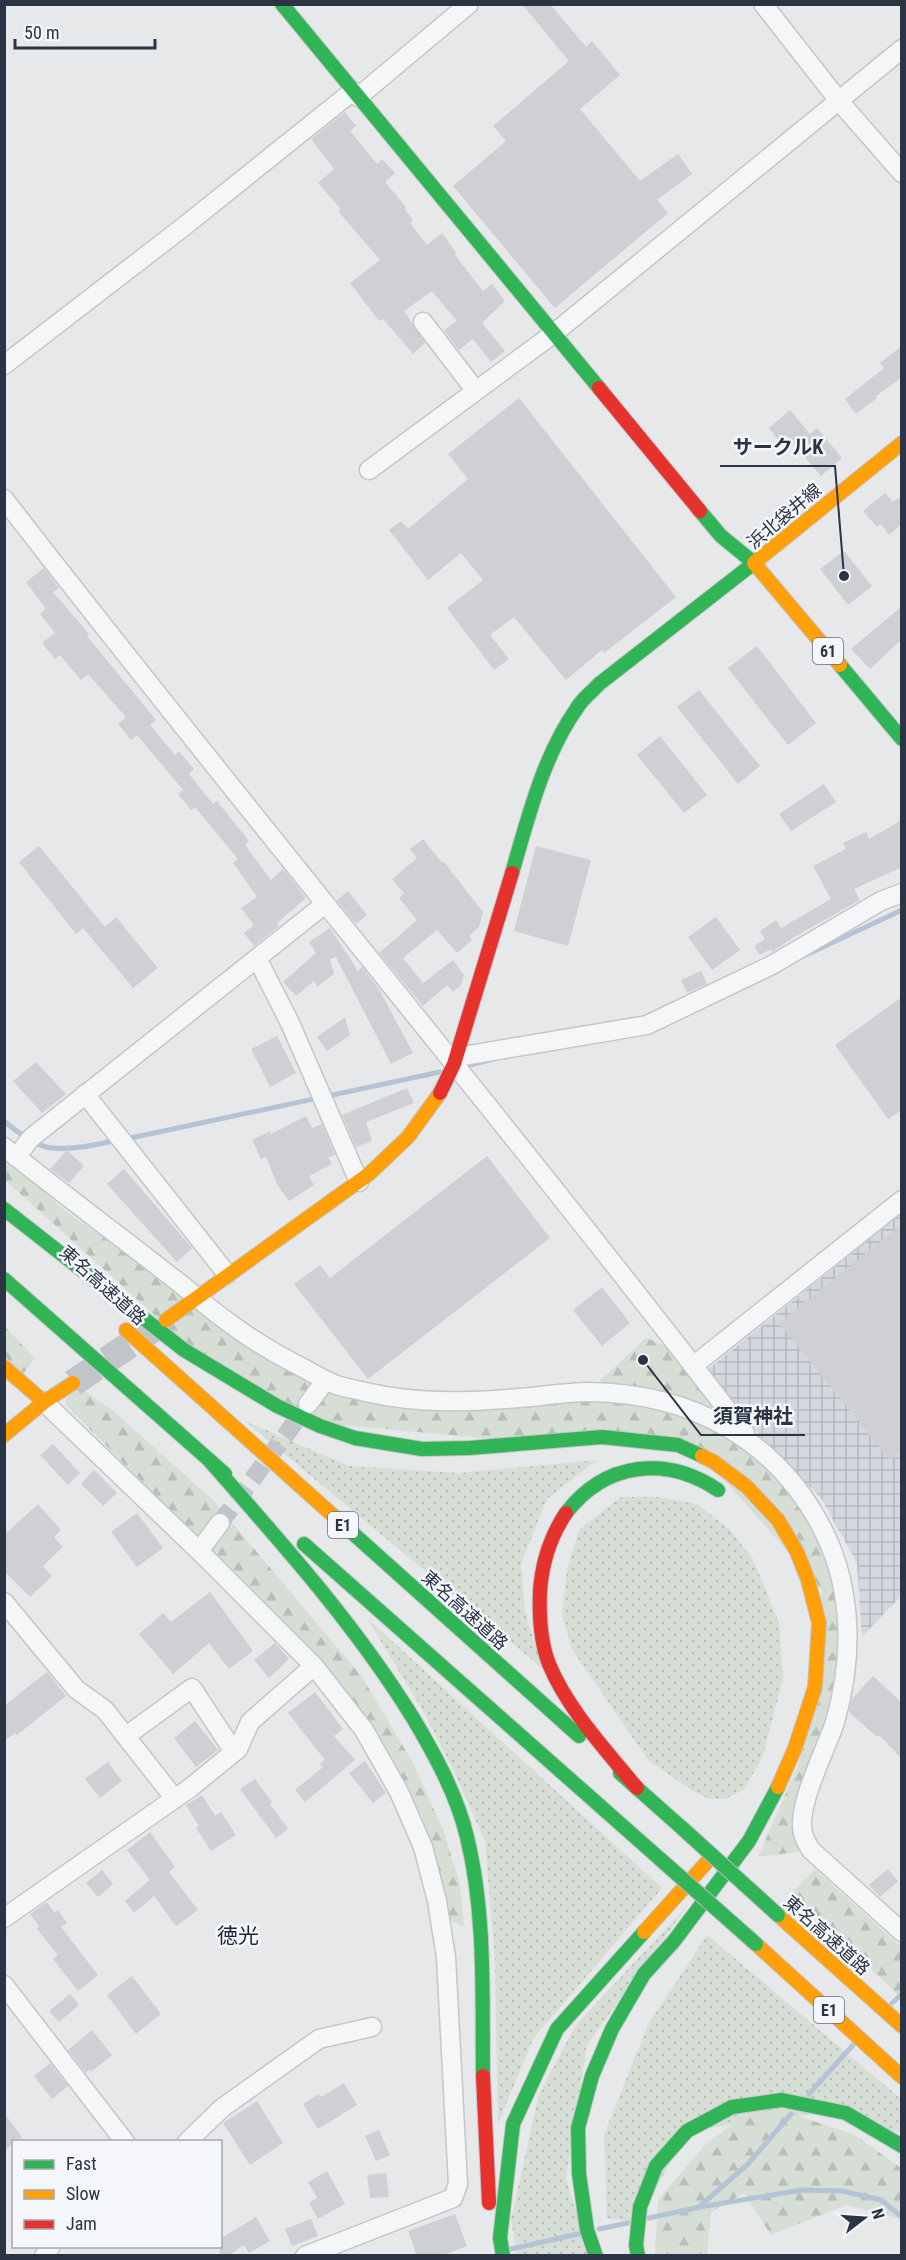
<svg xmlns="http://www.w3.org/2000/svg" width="906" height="2260" font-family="'Roboto Condensed','Noto Sans JP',sans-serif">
  <defs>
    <pattern id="industrial-grid" width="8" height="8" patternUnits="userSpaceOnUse" patternTransform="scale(1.5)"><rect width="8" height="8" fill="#d4d7dd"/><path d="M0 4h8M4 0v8" fill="none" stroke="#b6b9bf"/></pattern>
    <pattern id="grass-dots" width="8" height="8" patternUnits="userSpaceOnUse" patternTransform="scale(1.5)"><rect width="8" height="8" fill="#d6ded6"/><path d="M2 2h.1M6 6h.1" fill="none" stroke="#b8bfb9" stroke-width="1.8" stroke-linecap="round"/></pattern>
    <pattern id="forest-firs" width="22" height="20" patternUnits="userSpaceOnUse" patternTransform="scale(1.5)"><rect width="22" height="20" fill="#d6ded6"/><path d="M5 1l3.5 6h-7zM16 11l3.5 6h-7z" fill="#b8bfb9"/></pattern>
  </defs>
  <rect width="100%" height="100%" fill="#e6e8ea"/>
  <path fill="url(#industrial-grid)" d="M901,1214V1596L862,1637L857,1563L821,1498L766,1443L707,1370Z"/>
  <path fill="url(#grass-dots)" d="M245,1421L349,1466L459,1473L597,1460L547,1499L521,1564L525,1612L543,1669Z
    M621,1497H659L697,1504L729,1529L753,1559L779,1623L783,1679L762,1759L743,1790L725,1799H709L690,1789L648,1760L572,1649L562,1615L567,1570L579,1530Z
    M367,1618L662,1888L533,2039L498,2124L495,1961L485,1841L453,1769L423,1711Z
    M688,1905L587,2045L566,2178L589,2255H517L511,2219L539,2094L576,2025Z
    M707,1935L901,2099V2133L833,2111L687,2131L638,2222L607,2218L604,2134L648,2025Z"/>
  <path fill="url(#forest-firs)" d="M5,1157L63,1209L185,1296L160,1320L5,1180Z
    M197,1296L247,1348L329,1394L447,1402L588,1392L646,1338L682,1352L784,1473L837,1569L847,1650L803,1835L811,1850L758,1857L799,1763L822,1590L694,1446L516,1441L320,1423L160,1331Z
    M4,1326L35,1358L23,1374L5,1357Z
    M73,1383L111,1409L213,1500L362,1677L413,1763L444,1832L460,1885L464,1927L450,1920L422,1816L341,1683L65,1404Z
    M815,1869L901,1947V1998L793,1892Z
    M760,2103L855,2135L901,2168V2219L846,2205L771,2235L744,2193L711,2212L707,2255L655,2256L658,2200L705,2145Z"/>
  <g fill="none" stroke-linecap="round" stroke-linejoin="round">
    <path stroke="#b4c4d5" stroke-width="5" d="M808,954L902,910
      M461,1067L490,1060
      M4,1121C16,1131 36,1147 52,1148C73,1150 97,1145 117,1140
      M126,1139L440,1072
      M892,2003L902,1994
      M809,2094L853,2045
      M701,2205L748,2164L791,2114
      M649,2218L700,2207L802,2190L843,2191L881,2200L902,2217
      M599,2229L628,2223
      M511,2249L578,2234"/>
  </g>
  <path fill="#ced0d3" d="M522,4H550L586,47L592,41L620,75L580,109L640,181L678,154L692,174L657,200L668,213L555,308L453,186L506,141L493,126L569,61Z
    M345,112L356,126L350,131L377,164L382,159L395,173L385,182L406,207L404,208L413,220L410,223L427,245L442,233L456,253L455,255L483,291L492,284L505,301L482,323L505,351L491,362L473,339L459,350L444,330L457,321L432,291L404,311L425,343L413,354L383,319L379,321L350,283L380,260L338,211L341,209L318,183L334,169L311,139Z
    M902,346V377L876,396L877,398L856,414L845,399L884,368L880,363Z
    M519,398L676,597L604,653L602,650L566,680L514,617L490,635L509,659L494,670L447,608L483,580L461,553L428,580L389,530L401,521L408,529L468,479L448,454Z
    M790,410L810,434L817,428L842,458L821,476L786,435L779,441L769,428Z
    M885,493L893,502L902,496V524L889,535L881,524L877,527L863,511Z
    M844,551L872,586L848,605L820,569Z
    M44,568L59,588L53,592L89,634L87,636L156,720L150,725L175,755L179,751L194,769L189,774L213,804L217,801L249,841L245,845L271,880L283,869L306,898L277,923L279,926L254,946L244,933L254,925L241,908L257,897L233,863L238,859L195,807L191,810L178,794L183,790L137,735L131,740L118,724L126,717L88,674L81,680L60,655L55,659L42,643L55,633L40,614L46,609L26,582Z
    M902,606V639L870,669L851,649Z
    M757,646L816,723L788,745L728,668Z
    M699,690L760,766L738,784L677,707Z
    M660,736L707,795L684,813L637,755Z
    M824,784L836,802L791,831L779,814Z
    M902,820V867L854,889L860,900L794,937L772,952L771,949L760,955L754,946L765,939L760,931L776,920L781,928L831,899L813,866L846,849L843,843L866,832L869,839Z
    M423,839L442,863L444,862L483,912L479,927L469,936L472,940L457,953L437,930L403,958L423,983L453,960L464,975L461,985L453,992L447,985L423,1006L379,953L417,920L399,898L404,893L392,879L417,858L410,849Z
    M39,846L105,927L116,917L158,968L133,988L83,928L76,934L19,862Z
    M536,846L591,860L568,946L514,931Z
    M348,891L367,915L356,924L337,900Z
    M716,917L740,950L712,970L688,937Z
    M330,928L358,971L362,967L379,989L413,1053L391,1064L336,957L330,959L334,974L317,987L314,981L296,996L283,982L316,953L309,942Z
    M701,971L707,984L687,993L681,980Z
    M902,997V1110L888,1119L835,1045Z
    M345,1017L350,1035L327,1051L317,1037Z
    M277,1036L296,1073L270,1087L251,1049Z
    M36,1062L66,1094L42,1113L13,1081Z
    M407,1088L414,1103L366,1122L372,1141L356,1147L342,1115Z
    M306,1116L312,1128L322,1124L335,1155L328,1157L332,1164L309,1176L314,1185L289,1201L278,1186L266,1157L261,1159L252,1140L270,1131L271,1134Z
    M67,1150L84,1166L69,1183L50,1169Z
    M487,1156L550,1238L368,1379L294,1284L320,1265L330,1278Z
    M124,1169L192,1248L177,1262L107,1184Z
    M902,1224V1451L890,1460L779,1323Z
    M602,1287L630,1323L602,1346L573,1310Z
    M53,1444L80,1473L68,1485L40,1455Z
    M94,1470L117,1493L103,1506L81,1484Z
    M38,1504L61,1530L54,1537L63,1547L43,1566L52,1576L30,1597L4,1571V1535Z
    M137,1513L163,1548L137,1567L111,1532Z
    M210,1592L253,1651L229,1669L209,1643L173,1674L139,1634L163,1613L171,1622Z
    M275,1643L289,1659L269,1678L254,1660Z
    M47,1672L66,1696L17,1735L15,1733L4,1741V1706Z
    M873,1676L902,1703V1759L879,1735L877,1737L849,1712L852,1699Z
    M315,1692L343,1729L334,1736L355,1760L305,1802L295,1790L323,1767L320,1764L325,1760L288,1713Z
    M195,1721L218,1750L196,1767L174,1738Z
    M365,1761L386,1793L373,1803L349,1773Z
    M108,1762L122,1781L100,1798L85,1779Z
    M255,1779L272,1802L270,1804L288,1829L276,1838L240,1789Z
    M202,1795L215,1816L221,1812L236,1835L211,1851L196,1828L199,1826L186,1805Z
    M150,1832L175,1867L169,1872L198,1910L176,1926L154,1896L134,1913L125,1901L150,1880L127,1850Z
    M888,1869L898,1881L880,1897L869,1885Z
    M102,1870L113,1884L98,1897L86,1883Z
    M47,1902L55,1913L58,1910L67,1923L61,1927L98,1975L78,1991L53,1959L58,1955L37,1929L39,1926L30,1914Z
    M132,1976L161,2014L136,2034L107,1995Z
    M70,1994L79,2005L59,2022L49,2011Z
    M92,2030L112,2055L91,2072L90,2069L86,2073L68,2050Z
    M50,2063L68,2086L52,2099L34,2076Z
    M344,2083L357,2105L318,2129L303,2104L319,2094L321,2097Z
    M257,2101L283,2143L250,2165L223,2123Z
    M4,2113L22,2137L14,2142L4,2151Z
    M379,2130L390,2155L376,2161L365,2136Z
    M327,2171L345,2204L318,2219L309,2203L317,2198L308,2182Z
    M386,2173L389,2197L370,2198L367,2175Z
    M455,2214L467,2246L442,2256H417L408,2231Z
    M256,2217L270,2241L249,2253L244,2245L228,2256H220V2239Z
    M311,2219L318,2236L292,2246L285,2229Z"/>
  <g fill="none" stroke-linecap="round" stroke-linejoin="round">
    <path stroke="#c1c4c9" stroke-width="18" stroke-dasharray="18 9" stroke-linecap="butt" d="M220,1523L304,1410"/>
    <path stroke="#c1c4c9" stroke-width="27" stroke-dasharray="27 14" stroke-linecap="butt" d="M73,1383L153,1329"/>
    <g stroke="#c4c6c8" stroke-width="21">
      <path id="street" d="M763,4L839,101L902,173
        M358,97L469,4
        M423,322L476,391
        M4,365L182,228L353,91
        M369,470L553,334L902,49
        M4,499C247,813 503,1117 745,1433
        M257,958L290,1023L359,1182
        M457,1057L647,1025L772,965L881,901L902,893
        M85,1094L227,1274
        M4,1147C60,1192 117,1234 173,1278C192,1292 209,1309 228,1322C252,1340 279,1356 305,1369C314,1374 324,1380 334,1384C343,1388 355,1389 365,1392C422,1405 474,1402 531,1397C550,1395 570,1392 589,1392C692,1393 779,1440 825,1534C853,1592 853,1660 835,1722C826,1750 796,1806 803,1833C804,1839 808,1845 811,1850L902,1932
        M16,1157L31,1138L325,904
        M693,1366L902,1200
        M44,1402L199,1551L314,1666L364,1730L399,1792L423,1847L437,1901L446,1957L458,2184L453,2198L305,2256
        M308,1404L326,1380
        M199,1551L220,1523
        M4,1602L76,1689L105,1710L175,1799
        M126,1736L192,1688L234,1752
        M4,1918L190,1788L238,1749L250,1722L314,1666
        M4,1985L125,2142
        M187,2142L222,2108L319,2039L372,2027
        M44,2256L51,2246"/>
    </g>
    <g stroke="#c4c6c8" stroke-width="16">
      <path id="fast" d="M282,4L599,388
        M840,665L902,739
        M512,873C528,818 543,756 577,708C582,699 592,692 599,684L754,563L721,536L700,511
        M4,1209L184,1350L277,1406L320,1426L355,1438L422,1449L469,1448L602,1437L678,1445L702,1456
        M4,1279L225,1474
        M208,1459C281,1542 355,1624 413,1718C435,1755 457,1795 467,1837C486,1915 482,1997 483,2076
        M566,1513C605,1462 666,1455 718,1490
        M347,1528L579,1736
        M304,1544L660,1859
        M620,1773L682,1828
        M503,2256L500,2238L513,2124L557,2029L644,1932
        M596,2256L587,2230L579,2174L578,2128L592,2076L612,2029L644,1974L674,1941L749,1841L778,1787
        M638,2256L636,2245L640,2207L656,2166L687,2131L732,2107L782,2100L846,2113L902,2146"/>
    </g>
    <g stroke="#c4c6c8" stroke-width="16">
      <path id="slow" d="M840,665L754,563L902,443
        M166,1320L369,1174L408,1137L440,1093
        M126,1330L347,1528
        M4,1367L44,1402
        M4,1435L44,1402L73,1383
        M702,1456L714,1462L746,1486L778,1520L797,1552L808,1580L819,1623L815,1687L795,1748L778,1787
        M778,1915L902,2026
        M644,1932L706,1863
        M756,1944L902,2077"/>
    </g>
    <g stroke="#c4c6c8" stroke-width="16">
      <path id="jam" d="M599,388L700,511
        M440,1093L454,1064L512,873
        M566,1513C550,1537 542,1563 540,1591C539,1615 540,1641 549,1664C568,1710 606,1750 637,1788
        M483,2076L489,2203"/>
    </g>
    <use href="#street" stroke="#f5f6f7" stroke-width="18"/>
    <use href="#fast" stroke="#30b455" stroke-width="14"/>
    <use href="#slow" stroke="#ff9f0a" stroke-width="14"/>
    <use href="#jam" stroke="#e5322d" stroke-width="14"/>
    <g stroke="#b8bbbf" stroke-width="16" stroke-linecap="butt">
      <path id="fast-bridge" d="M682,1828L778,1915
        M660,1859L756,1944"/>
    </g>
    <use href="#fast-bridge" stroke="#30b455" stroke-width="14"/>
  </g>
  <g text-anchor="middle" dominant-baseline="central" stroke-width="5" stroke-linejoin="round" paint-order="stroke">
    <g fill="#f4f6f9" stroke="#676e7b" stroke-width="1.5">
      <rect x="813" y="638" width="30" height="26" rx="4.5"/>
      <rect x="328" y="1512" width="30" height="26" rx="4.5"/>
      <rect x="814" y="1997" width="30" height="26" rx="4.5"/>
    </g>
    <g font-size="16" font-weight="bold" fill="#2b3445">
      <text x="828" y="651">61</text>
      <text x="343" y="1525">E1</text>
      <text x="829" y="2010">E1</text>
    </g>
    <g font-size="18" fill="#2b3445" stroke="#f4f6f9">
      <text transform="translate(784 516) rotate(-40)">浜北袋井線</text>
      <text transform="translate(103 1285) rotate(42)">東名高速道路</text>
      <text transform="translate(465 1610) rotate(42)">東名高速道路</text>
      <text transform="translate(827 1935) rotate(42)">東名高速道路</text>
    </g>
    <g font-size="21" fill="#1d2536" stroke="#f4f6f9">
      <text x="238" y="1936">徳光</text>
    </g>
  </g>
  <path fill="none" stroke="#2b3445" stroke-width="2" d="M844 576L835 466H720M643 1360L701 1435H805"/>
  <g fill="#2b3445" stroke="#f4f6f9" stroke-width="2">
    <circle cx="844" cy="576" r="6"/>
    <circle cx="643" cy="1360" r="6"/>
  </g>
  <g font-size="20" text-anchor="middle" font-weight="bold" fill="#2b3445" stroke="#f4f6f9" stroke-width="5" stroke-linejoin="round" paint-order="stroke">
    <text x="778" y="454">サークルK</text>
    <text x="753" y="1423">須賀神社</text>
  </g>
  <rect width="906" height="2260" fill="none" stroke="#2b3445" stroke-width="12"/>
  <rect x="12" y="2140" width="210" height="108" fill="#f4f6f9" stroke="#a4a8b1" stroke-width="1.5"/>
  <rect x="24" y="2160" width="30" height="9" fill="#30b455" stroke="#a4a8b1" stroke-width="1.5"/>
  <text x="66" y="2170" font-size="18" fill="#2b3445">Fast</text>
  <rect x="24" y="2190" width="30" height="9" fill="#ff9f0a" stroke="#a4a8b1" stroke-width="1.5"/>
  <text x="66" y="2200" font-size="18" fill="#2b3445">Slow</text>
  <rect x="24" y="2220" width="30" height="9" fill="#e5322d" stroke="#a4a8b1" stroke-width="1.5"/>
  <text x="66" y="2230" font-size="18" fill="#2b3445">Jam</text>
  <g transform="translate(864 2218) rotate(73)" stroke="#f4f6f9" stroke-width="4.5" paint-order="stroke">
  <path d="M0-4.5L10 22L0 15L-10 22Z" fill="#2b3445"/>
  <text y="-9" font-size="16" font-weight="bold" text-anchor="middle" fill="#2b3445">N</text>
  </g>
  <path d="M15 39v9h140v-9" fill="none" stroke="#2b3445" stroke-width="3"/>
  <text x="24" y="39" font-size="18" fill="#2b3445" stroke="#f4f6f9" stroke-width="4.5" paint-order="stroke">50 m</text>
</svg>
